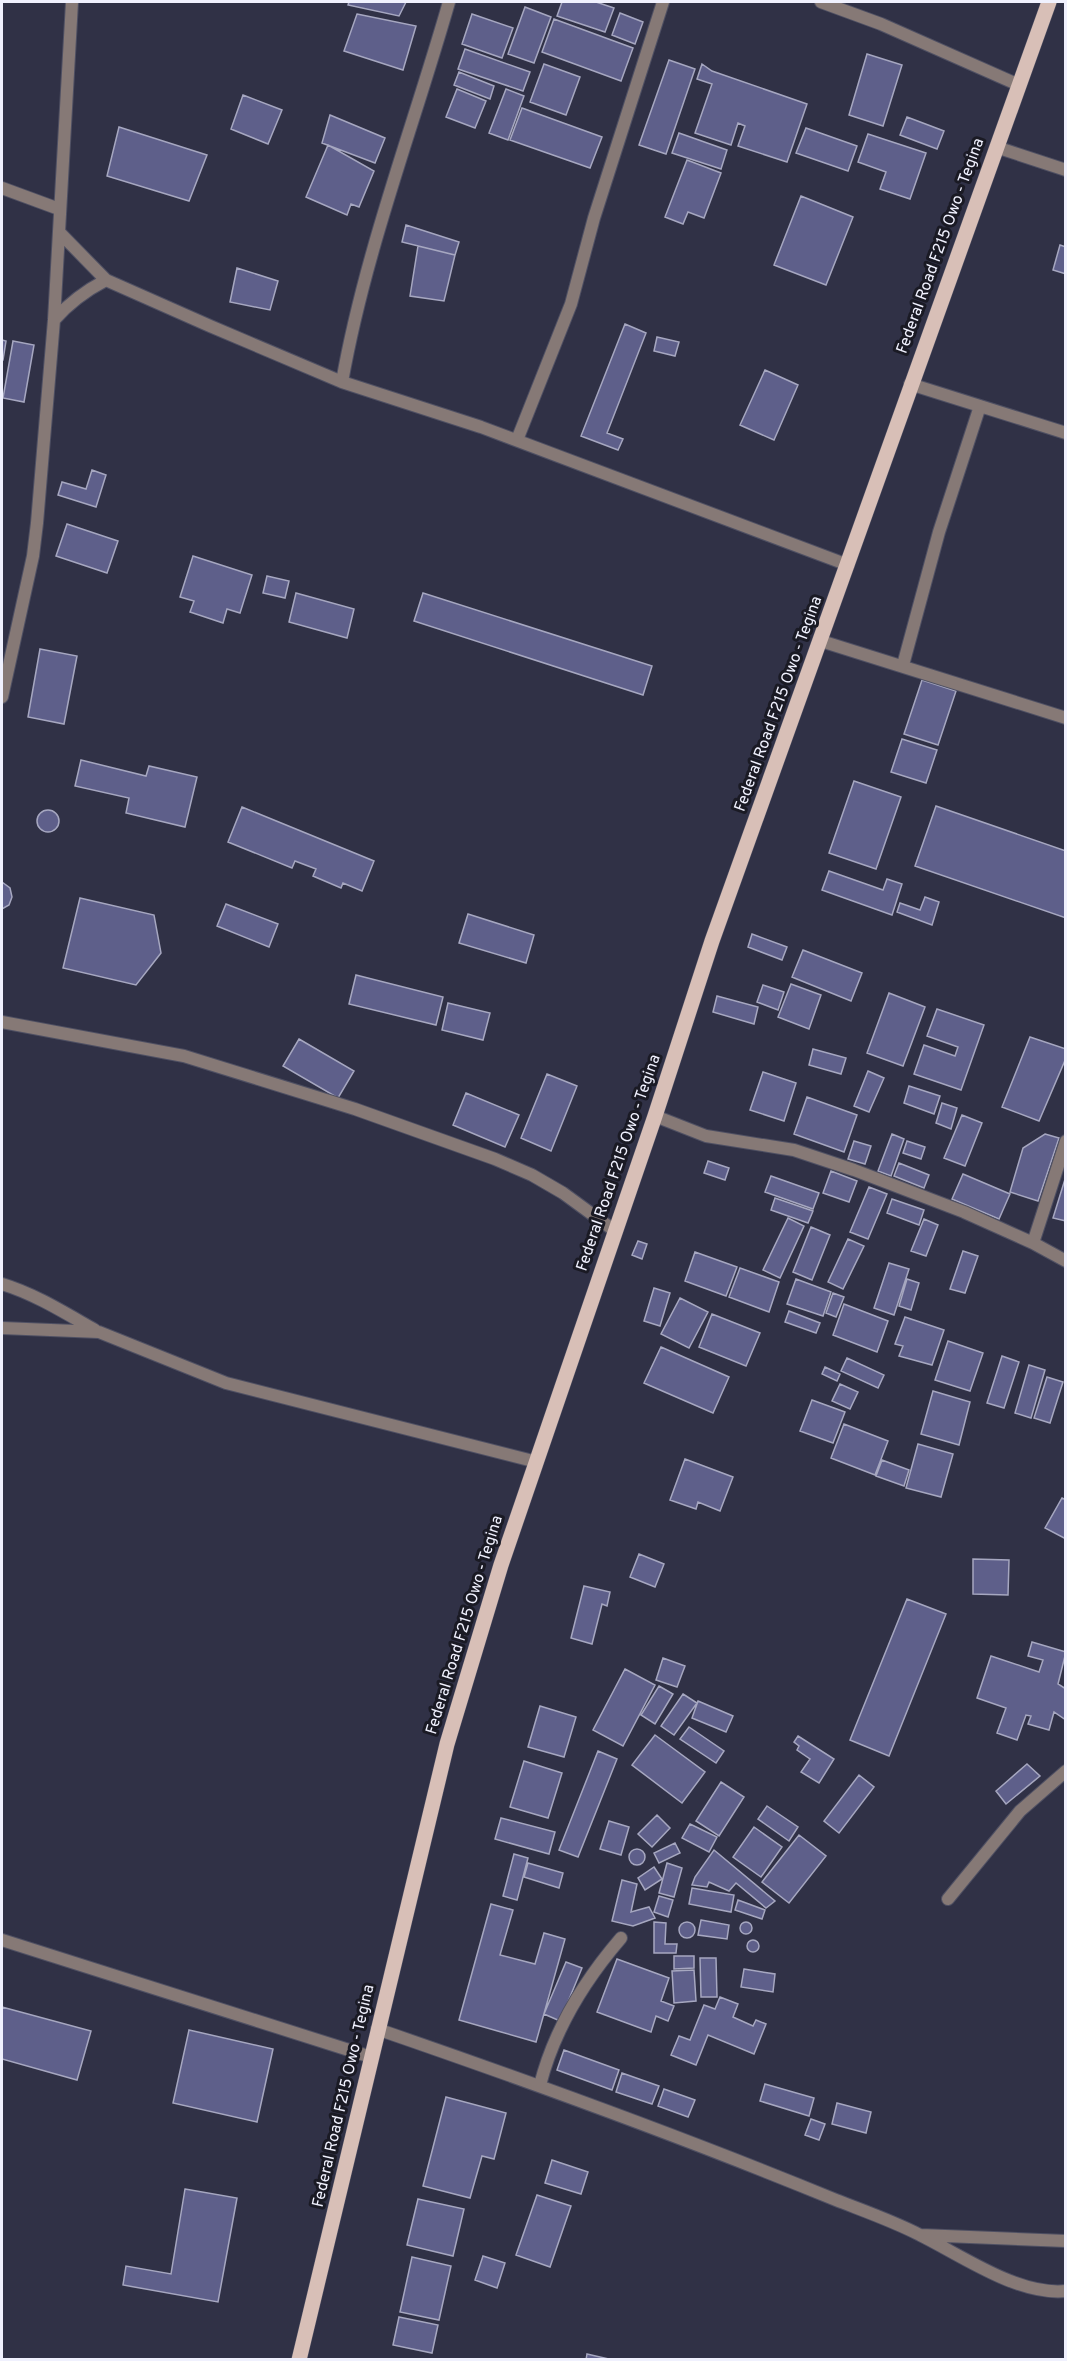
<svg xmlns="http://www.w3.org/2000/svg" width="1067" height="2361" font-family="Overpass,sans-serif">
  <rect width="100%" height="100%" fill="#303146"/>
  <path fill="#5e5f8a" stroke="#a6a7c0" stroke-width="1.5" d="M349,2H406L399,16L348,5Z
    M562,2H596L614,8L605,32L557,16Z
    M525,7L551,17L534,63L508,54Z
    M620,13L643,22L635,44L612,35Z
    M357,14L416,26L403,70L344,51Z
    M472,14L513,28L502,58L462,44Z
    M554,19L633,48L621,81L542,52Z
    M465,49L530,72L523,91L458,69Z
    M867,54L902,65L883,126L849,115Z
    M669,60L695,69L666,154L639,145Z
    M544,64L580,77L566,115L530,102Z
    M702,64L712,71L807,104L787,162L738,146L745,126L738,123L731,145L695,133L712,84L697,79Z
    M459,72L494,86L490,99L454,85Z
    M457,89L486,101L475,128L446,117Z
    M506,89L524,96L508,140L489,133Z
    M243,95L282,110L268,144L231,129Z
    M522,108L602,137L590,168L510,140Z
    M330,115L385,138L375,163L322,143Z
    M907,117L944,131L937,149L900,135Z
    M119,127L207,155L189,201L107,176Z
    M806,128L857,146L848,171L796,153Z
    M679,133L727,150L721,169L672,153Z
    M868,134L926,153L910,199L880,189L886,172L858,162Z
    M328,145L374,171L359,207L351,204L347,215L306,197Z
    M687,160L721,173L704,218L688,212L683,224L665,217Z
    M801,196L853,217L826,285L774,265Z
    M406,225L459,242L455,255L402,242Z
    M1060,245L1066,247V274L1053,270Z
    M418,246L455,255L444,301L410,296Z
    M237,268L278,281L270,310L230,302Z
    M625,324L646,333L607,433L623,439L618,450L581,436Z
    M657,337L679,342L675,356L654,351Z
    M2,340L6,341L3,360H2Z
    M13,341L34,345L24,402L3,398Z
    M765,370L798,385L774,440L740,425Z
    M92,470L106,475L96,507L58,495L62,482L86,489Z
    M67,524L118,541L107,573L56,556Z
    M193,556L252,575L240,613L227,609L223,623L190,612L194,601L180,597Z
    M267,576L289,581L285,598L263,593Z
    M296,593L354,609L347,638L289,622Z
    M423,593L652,666L643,695L414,621Z
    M40,649L77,656L64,724L28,717Z
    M922,680L956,691L938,745L904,734Z
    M902,739L937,750L926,783L891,772Z
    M81,760L146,776L149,766L197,777L185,827L126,813L129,798L75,786Z
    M854,781L901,797L876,869L829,853Z
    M936,806L1066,851V918L915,866Z
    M242,807L374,861L362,891L343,883L341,888L313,876L316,869L295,861L292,868L228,842Z
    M37 821a11 11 0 1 1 22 0a11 11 0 1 1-22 0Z
    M829,871L883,890L887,879L902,884L892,915L822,890Z
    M2,882L10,888L12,897L9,905L2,909Z
    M925,897L939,902L932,925L897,912L900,903L920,910Z
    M80,898L154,915L161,953L136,985L63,968Z
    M226,904L278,924L269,947L217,926Z
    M468,914L534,935L526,963L459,943Z
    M752,934L787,947L782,960L748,947Z
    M803,950L862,973L851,1001L792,977Z
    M356,975L443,997L436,1025L349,1004Z
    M791,984L821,995L809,1029L778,1017Z
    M763,985L784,992L778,1010L757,1002Z
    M889,993L925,1007L903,1066L867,1053Z
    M717,996L758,1007L754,1024L713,1012Z
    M448,1003L490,1013L483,1040L442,1030Z
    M937,1009L984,1025L961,1090L914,1074L924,1045L955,1056L958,1047L927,1036Z
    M1030,1037L1066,1049V1058L1039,1121L1002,1107Z
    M299,1039L354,1071L338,1098L283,1066Z
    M813,1049L846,1058L841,1074L809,1065Z
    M868,1071L884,1078L869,1112L854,1106Z
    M763,1072L796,1083L784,1121L750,1110Z
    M547,1074L577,1086L551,1151L521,1138Z
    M909,1086L940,1096L934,1114L904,1103Z
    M466,1093L519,1115L505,1147L453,1125Z
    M807,1097L857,1115L844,1152L794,1134Z
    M942,1103L957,1108L951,1129L936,1123Z
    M962,1115L982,1123L965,1166L944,1158Z
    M892,1134L904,1139L891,1176L878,1171Z
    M1045,1134L1059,1138L1038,1201L1010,1192L1023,1148Z
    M854,1141L871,1146L865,1164L848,1159Z
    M907,1141L925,1147L921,1159L903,1153Z
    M708,1161L729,1168L725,1180L704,1173Z
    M899,1163L929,1175L924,1188L894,1176Z
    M831,1171L857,1181L849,1202L823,1193Z
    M963,1174L1010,1194L999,1219L952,1199Z
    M771,1176L819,1193L813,1209L765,1192Z
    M1066,1176V1221L1053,1218Z
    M869,1187L887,1194L868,1239L850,1232Z
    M775,1198L813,1211L808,1223L771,1210Z
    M892,1199L924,1210L919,1225L887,1213Z
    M788,1218L804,1226L780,1278L763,1270Z
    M924,1219L938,1225L926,1256L911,1251Z
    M811,1227L830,1235L812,1280L793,1272Z
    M848,1239L864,1246L843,1289L828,1282Z
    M638,1241L647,1244L642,1259L632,1255Z
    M963,1251L978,1256L965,1293L950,1289Z
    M695,1252L737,1267L726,1296L685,1281Z
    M889,1263L909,1269L894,1315L874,1308Z
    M740,1268L779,1282L769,1312L729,1297Z
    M796,1279L831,1292L823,1316L787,1304Z
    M907,1279L919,1283L911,1310L899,1306Z
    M654,1288L670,1293L660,1326L644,1321Z
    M833,1293L844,1297L836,1317L826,1313Z
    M680,1298L708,1312L689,1348L661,1334Z
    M844,1304L888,1321L877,1352L833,1335Z
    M789,1311L820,1323L816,1333L785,1322Z
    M712,1314L760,1333L746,1366L699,1347Z
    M905,1317L944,1330L932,1365L899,1356L903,1346L895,1344Z
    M948,1341L983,1353L970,1391L935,1380Z
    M661,1347L729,1377L713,1413L644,1383Z
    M1002,1356L1019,1362L1004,1408L987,1403Z
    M847,1358L884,1375L878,1388L841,1371Z
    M1029,1365L1045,1370L1031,1418L1015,1413Z
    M825,1367L840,1374L837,1381L822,1374Z
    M1047,1377L1063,1382L1050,1423L1034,1418Z
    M840,1384L858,1392L850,1409L832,1401Z
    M933,1391L970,1402L959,1445L921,1434Z
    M812,1400L845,1412L833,1443L800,1431Z
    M844,1424L888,1441L875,1475L831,1458Z
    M918,1444L953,1454L941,1497L906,1488Z
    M685,1459L733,1477L720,1511L698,1502L696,1509L670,1500Z
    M882,1460L909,1470L904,1486L876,1476Z
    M1062,1498L1066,1500V1539L1045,1528Z
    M639,1554L664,1564L655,1587L630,1577Z
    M973,1559L1009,1560L1008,1595L973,1594Z
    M584,1586L610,1592L607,1606L602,1604L592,1644L571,1638Z
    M907,1599L946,1614L889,1756L850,1740Z
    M1032,1642L1066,1652L1058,1684L1066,1689V1720L1054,1712L1049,1730L1028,1724L1031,1716L1026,1715L1017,1740L997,1733L1006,1708L977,1698L991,1656L1039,1672L1043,1660L1028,1656Z
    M663,1658L685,1666L677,1687L656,1680Z
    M625,1669L655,1685L623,1746L593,1730Z
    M659,1686L673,1694L655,1724L641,1715Z
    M683,1694L697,1703L674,1735L661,1726Z
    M698,1701L733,1716L726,1732L692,1718Z
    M540,1706L576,1717L564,1757L528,1747Z
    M689,1727L724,1751L716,1763L680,1739Z
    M655,1735L705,1772L682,1803L632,1765Z
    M798,1736L834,1759L819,1783L801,1772L810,1759L797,1750L799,1746L794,1742Z
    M598,1751L617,1759L578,1857L559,1850Z
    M524,1761L562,1773L548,1818L510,1807Z
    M1027,1764L1040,1776L1006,1804L996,1791Z
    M859,1775L874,1787L839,1833L824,1821Z
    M721,1782L744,1797L719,1836L696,1821Z
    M767,1806L798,1827L789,1841L758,1819Z
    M657,1815L670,1828L652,1847L638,1834Z
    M501,1818L555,1832L549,1854L495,1839Z
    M609,1821L629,1827L621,1855L600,1849Z
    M690,1824L717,1837L709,1852L682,1838Z
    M754,1827L782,1847L761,1877L733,1857Z
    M799,1835L826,1856L789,1903L762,1882Z
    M675,1843L680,1853L659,1863L654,1853Z
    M629 1857a8 8 0 1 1 16 0a8 8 0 1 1-16 0Z
    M714,1850L775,1901L766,1908L736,1883L729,1891L709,1882L707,1887L692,1885L695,1877Z
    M514,1854L528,1858L517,1900L503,1896Z
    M528,1863L563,1873L559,1888L524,1877Z
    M667,1863L682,1868L674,1897L659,1893Z
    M654,1867L662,1879L645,1890L638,1878Z
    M622,1880L637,1884L631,1912L649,1907L655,1918L633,1926L612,1921Z
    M692,1888L734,1895L731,1912L689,1904Z
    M659,1896L673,1900L668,1917L654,1912Z
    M738,1900L765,1910L762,1919L735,1910Z
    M491,1904L513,1910L500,1955L535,1964L544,1933L565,1939L536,2042L459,2020Z
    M701,1920L729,1925L727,1939L698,1935Z
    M740 1928a6 6 0 1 1 12 0a6 6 0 1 1-12 0Z
    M654,1922L666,1923L665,1944H677L676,1953H654Z
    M679 1930a8 8 0 1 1 16 0a8 8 0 1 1-16 0Z
    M747 1946a6 6 0 1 1 12 0a6 6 0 1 1-12 0Z
    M674,1956H694V1968L674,1969Z
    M700,1958H716L717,1997H701Z
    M617,1959L669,1978L661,2001L674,2006L668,2021L656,2016L651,2032L597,2012Z
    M566,1962L582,1968L560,2021L544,2014Z
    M744,1969L775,1974L773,1992L741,1987Z
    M694,1970L696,2001L674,2003L672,1971Z
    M720,1997L738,2004L733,2017L753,2026L756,2020L766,2024L754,2054L708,2035L696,2065L671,2055L679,2036L690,2040L704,2005L715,2009Z
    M2,2007L91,2031L77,2080L2,2059Z
    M189,2030L273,2049L257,2122L173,2103Z
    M564,2050L619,2070L612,2090L557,2070Z
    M622,2073L659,2086L652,2104L616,2092Z
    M765,2084L814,2098L809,2116L760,2101Z
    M664,2089L695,2100L688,2117L658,2106Z
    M446,2097L506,2113L494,2159L482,2156L470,2198L423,2186Z
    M837,2103L871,2112L866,2133L832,2124Z
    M811,2119L825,2124L819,2140L805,2135Z
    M552,2160L588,2172L581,2194L545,2183Z
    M185,2189L237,2198L218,2302L123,2285L126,2266L171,2274Z
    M537,2195L571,2206L550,2267L516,2255Z
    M418,2199L464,2209L453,2256L407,2245Z
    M483,2256L505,2263L497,2288L475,2280Z
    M412,2257L451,2266L439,2320L400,2312Z
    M399,2317L438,2325L432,2353L393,2345Z
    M587,2354L613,2360H586Z"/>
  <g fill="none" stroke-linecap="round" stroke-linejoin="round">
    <g stroke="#4f5063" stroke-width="14">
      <path id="minor" d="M821,2L881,24L1019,85
        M996,147L1066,170
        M2,188L59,209
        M59,232L106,280L210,326L342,382L481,427L848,565
        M54,320C69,303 85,291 106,280
        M342,382C365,252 413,128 449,2
        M910,384L1066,433
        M517,440L571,304L594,218L663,2
        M821,641L1066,718
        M903,665L939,532L980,406
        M2,697L33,556L37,523L54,320L72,2
        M2,1022L184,1056L355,1109L495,1159L532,1175L563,1193L615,1231
        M655,1116L706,1136L794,1150L854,1170L964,1212L1033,1243L1066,1261
        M1033,1243L1066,1141
        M2,1284C35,1294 65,1313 95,1330
        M2,1328L99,1332L226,1383L537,1462
        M948,1899L1020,1811L1066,1771
        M2,1940L371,2057
        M377,2029C531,2082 685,2138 836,2200C864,2211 893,2221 920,2235C961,2255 1018,2296 1066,2291
        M540,2085C554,2030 584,1981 621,1938
        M921,2235L1066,2241"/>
    </g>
    <g stroke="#4f5063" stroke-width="16">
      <path id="primary" d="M299,2360L447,1744L501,1565L655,1116L712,941L1049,2"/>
    </g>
    <use href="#minor" stroke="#867976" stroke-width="12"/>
    <use href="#primary" stroke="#d8bfb7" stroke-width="15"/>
  </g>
  <g text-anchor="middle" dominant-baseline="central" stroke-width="6" stroke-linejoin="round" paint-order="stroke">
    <g font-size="16" fill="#f0f1fe" stroke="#1a1a24">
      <text transform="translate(941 246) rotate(-70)">Federal Road F215 Owo - Tegina</text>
      <text transform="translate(779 704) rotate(-70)">Federal Road F215 Owo - Tegina</text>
      <text transform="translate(619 1163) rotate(-71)">Federal Road F215 Owo - Tegina</text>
      <text transform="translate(465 1625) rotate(-73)">Federal Road F215 Owo - Tegina</text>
      <text transform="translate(344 2096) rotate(-77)">Federal Road F215 Owo - Tegina</text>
    </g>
  </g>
  <rect width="1067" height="2361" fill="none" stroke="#f0f1fe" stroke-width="6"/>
</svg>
